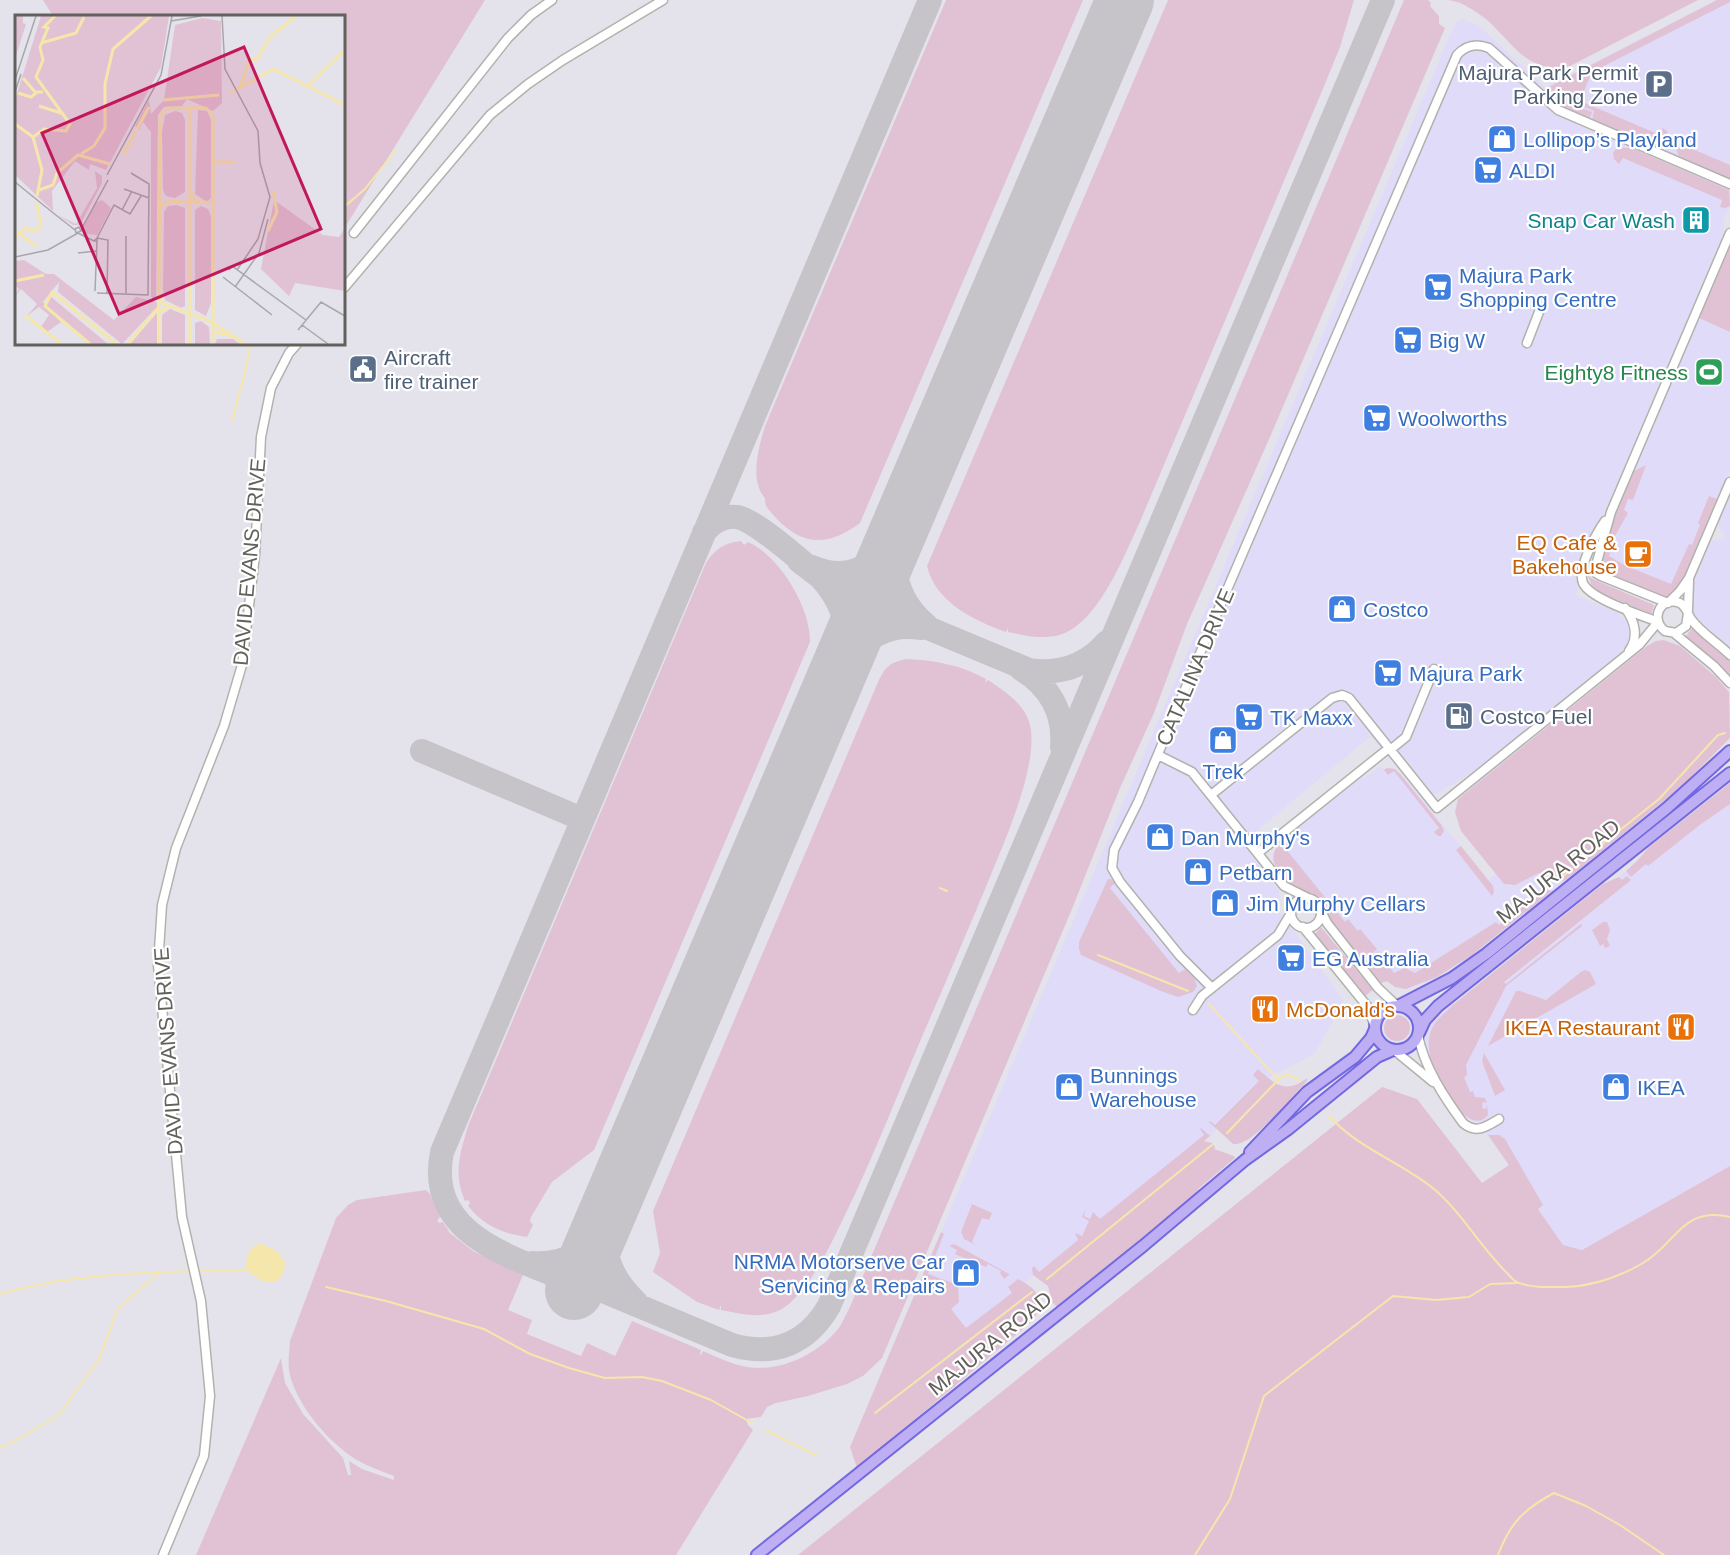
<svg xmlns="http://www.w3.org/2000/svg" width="1730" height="1555" font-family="Arial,sans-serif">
  <rect width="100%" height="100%" fill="#e4e3ec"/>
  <path fill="#dfdbf9" d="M1717,0H1730V179L1593,121L1589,129L1730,190V206L1723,220L1724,228L1720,243L1602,518L1596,528L1576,575L1578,588L1576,595L1616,612L1627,621L1630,633L1626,648L1472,773L1425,800L1371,736L1242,843L1279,891L1280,912L1344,1001L1324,1037L1314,1054L1268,1078L1210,1136L967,1329L951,1309L915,1293L1452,30L1457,22L1463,19L1478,25L1545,87Z
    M1699,318L1730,332V470L1680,586L1668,597L1603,571L1601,569L1614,518Z
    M1730,495V647L1695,617L1690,609L1693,584L1709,545L1714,540H1723L1725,533L1720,529L1718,524Z
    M1381,766L1383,769L1392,768L1402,775L1488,880L1496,874L1504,884L1511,886L1539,873L1559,882L1568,879L1465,960L1431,980L1406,989L1395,987L1387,981L1381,983L1329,918L1319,899L1310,893L1300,892L1289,885L1277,870L1272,860L1274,850L1281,842L1363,776V779Z
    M1730,779V1166L1582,1250L1563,1245L1488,1135L1478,1122L1468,1119L1462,1114L1426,1055V1033L1431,1022L1439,1013L1452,1002L1454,1004L1603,884L1619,877L1637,861L1649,847L1726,786L1725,783Z"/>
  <path fill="#e1c2d5" d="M43,0H485L344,229V16H53Z
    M946,0H1083L860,523C829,546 803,547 776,518C770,511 764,507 765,498C749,481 759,446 765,426Z
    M1168,0H1354L1340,47L1325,84L1139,524C1123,558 1096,629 1055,636C1039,639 1023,635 1008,632V628L1006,632C975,621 935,602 927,566Z
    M1404,0H1428L1431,3L1430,6L1439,16V24L1445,28L1270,437L1187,624L1154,713L1120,788L1072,909L882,1358L863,1376L847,1384L808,1396L776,1403L767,1407L761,1417L746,1419L748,1425L753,1430L676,1555H196L281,1358L285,1383L303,1414L343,1458L348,1475H351L349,1461L362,1469L394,1480V1476C381,1471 367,1466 355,1459C328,1441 301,1410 291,1379C287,1367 289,1354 290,1341L336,1218L348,1205L357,1200L426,1190L430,1194L440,1217L437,1221L439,1223L443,1222L450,1233L473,1251L523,1275L508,1310L532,1320L527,1334L581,1356L587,1343L615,1356L632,1321L701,1350L700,1354L701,1355L703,1351C718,1358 732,1364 747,1367C780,1372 817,1355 838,1329C842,1324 845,1316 849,1309Z
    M1449,0H1698L1570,66C1527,74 1515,45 1486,19C1479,14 1469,7 1462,4C1458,1 1454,2 1449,0Z
    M1717,0H1730V2L1592,72L1580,101L1582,103V108L1592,112L1590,118L1557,105L1541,91Z
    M1585,103L1660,135L1663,128L1667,131L1669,136L1667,144L1658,148L1592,120L1594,111L1584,107Z
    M1684,139L1691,140L1688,147L1730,165V179L1679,156L1676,149L1680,142Z
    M1623,148H1632L1729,190L1730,206L1725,208L1720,207L1722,200L1623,158L1619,164L1614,159L1613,153L1616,149Z
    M1730,246V332L1699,318Z
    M1646,465L1633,500L1628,499L1624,510L1628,513L1607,550L1610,552L1609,556L1624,565L1671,584L1689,544L1692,545L1700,525L1698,523L1709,496L1717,499L1680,586L1667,597L1606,573L1600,566L1609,530L1634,471Z
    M741,541L744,545L748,542C779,555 811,608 810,642L594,1150L552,1182L531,1217L530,1221L533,1225L527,1237C503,1234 483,1225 468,1206L470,1203L468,1200L465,1201C453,1173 460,1154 468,1126L706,563C715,549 724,543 741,541Z
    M1586,572H1588L1590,577L1595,580L1654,605L1651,614L1601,593L1592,586Z
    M1692,628L1730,661V675L1686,636Z
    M1664,640L1680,646L1716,677L1729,692L1730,738L1680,788L1566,880L1559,882L1539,873L1515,885L1504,884L1461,831L1455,812L1458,799L1647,646L1656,641Z
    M905,659C934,660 961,665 986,679L985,683L988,680C1006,692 1028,706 1031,730C1036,772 1004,842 988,882C967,932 946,982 924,1032C898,1093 874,1156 845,1215C830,1246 815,1280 790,1303C770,1321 745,1315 721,1310V1305L719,1310L697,1302L653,1272L660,1253L653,1211L878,682C886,666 888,664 905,659Z
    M1387,768L1395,769L1400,774L1442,826L1444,831L1441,836H1438L1434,832L1439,828L1394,771L1388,775L1384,770Z
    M1730,783V804L1701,824L1648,866L1646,864L1631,877L1626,871L1637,861L1649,847Z
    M1285,839L1290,843L1285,848L1345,922L1348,919L1358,931L1360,929L1377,949L1368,957L1363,951L1358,955C1348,942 1337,931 1329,918C1325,913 1325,906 1321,901C1315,893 1309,895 1301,892C1293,890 1288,884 1283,878C1271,863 1269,851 1285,839Z
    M1461,846L1493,886L1494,892L1492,896L1456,850Z
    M1627,876L1631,880L1504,982L1506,984L1581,924L1582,926L1506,986L1466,1065L1467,1075L1464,1077L1470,1092L1473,1091L1475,1097L1485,1098L1487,1103L1483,1102L1482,1108L1486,1109L1487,1104L1488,1115C1467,1141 1434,1071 1427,1056L1430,1055C1425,1028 1436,1021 1454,1004L1603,884L1619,877L1622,880Z
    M1108,879H1111L1115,883L1110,888L1179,973L1185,969L1194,978L1197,986L1193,992L1178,997L1161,991L1081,955L1079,949V942Z
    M1541,889L1552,891L1472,955L1437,977L1406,989L1395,987L1387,981L1381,983L1364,962L1378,951L1394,973L1405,968L1415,973L1496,922L1499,925Z
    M1603,922H1607L1610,930L1607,939L1610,946L1605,948L1603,944L1600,946L1592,930Z
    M1321,927L1373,990L1365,996L1315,934Z
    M1585,970L1590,972L1596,984L1488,1046L1516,991H1520L1546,1000L1581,972Z
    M1384 1028a13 13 0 1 1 26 0a13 13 0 1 1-26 0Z
    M1484,1053L1505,1090L1495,1096L1482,1061Z
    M1258,1069C1275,1085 1287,1094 1307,1078V1081C1293,1095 1252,1148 1233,1144L1209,1122L1210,1121L1215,1125L1259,1081L1253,1075Z
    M1382,1087L1417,1099L1482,1183L1509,1165L1488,1135H1499L1505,1139L1543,1205L1538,1209L1563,1245L1582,1250L1730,1166V1555H798Z
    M1201,1128L1210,1136L1204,1141L1212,1143L1215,1147L1214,1149L1234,1156L1235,1158L1198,1189L1200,1193L1057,1307L1052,1302L1048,1286L1033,1275L1032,1268L1034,1266L1039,1272L1078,1240L1075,1233L1082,1236L1089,1221L1082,1217L1085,1209L1084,1216L1090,1219L1093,1212L1100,1219L1204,1135L1200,1129Z
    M972,1204L992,1213L989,1220L982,1218L972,1242L978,1246L964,1239L961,1232Z
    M941,1232L944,1234L928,1274L958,1285L959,1302L951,1309L966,1328L1012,1293L1008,1287L1018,1279C1039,1289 1048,1303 1030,1323L857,1468L850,1447Z
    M954,1244L1009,1274V1275L1004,1279L1000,1273L1001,1271L988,1264L986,1267L955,1254L957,1250L949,1246Z"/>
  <path fill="#f5e6ab" d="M260,1243L277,1251L285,1262L284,1272L277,1281L264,1282L246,1270C246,1256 247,1250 260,1243Z"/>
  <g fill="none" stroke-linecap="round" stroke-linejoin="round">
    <path stroke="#f5e6ab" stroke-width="2" d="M344,207L365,189L396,150
      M232,421L247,364L250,344
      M1595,850L1659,799L1718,735L1725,733
      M1561,878L1568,872
      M940,888L947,891
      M1098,955L1188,991
      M1209,1004L1270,1071L1280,1078L1288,1075L1301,1080
      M1329,1116C1359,1149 1401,1162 1434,1189C1462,1213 1480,1246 1506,1272C1510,1276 1514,1282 1519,1283C1534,1288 1550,1287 1565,1287C1592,1286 1619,1277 1643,1263C1676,1244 1682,1206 1730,1217
      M1227,1133L1280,1078
      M1047,1279L1212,1145
      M326,1287L386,1301L484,1329L530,1354L569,1368L605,1378L642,1377L662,1381L711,1400L752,1423
      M0,1294C80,1271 164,1272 246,1270
      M875,1413L1032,1292
      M765,1430L816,1455
      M0,1446L4,1447L59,1415L100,1357L118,1308L160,1272
      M1195,1555L1230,1499L1264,1396L1393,1296L1436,1300L1469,1297L1490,1284L1517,1283
      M1498,1555C1510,1523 1524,1509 1554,1493L1586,1506L1620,1525L1664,1555"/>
    <path stroke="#c6c4c8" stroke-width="24" d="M903,521C887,559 894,598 926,625
      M704,532C713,522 723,515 737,517C756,520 803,563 820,577C852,612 851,642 833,684
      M799,561L820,577L851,596L1029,670C1060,675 1086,666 1107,642
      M812,567C849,583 875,565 896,536
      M1021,669C1050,686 1065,714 1062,747
      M812,733C832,686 856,617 921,628
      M422,751L582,819
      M615,1198C601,1242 601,1268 636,1302
      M532,1263C566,1266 588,1250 605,1222
      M579,1281L732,1345C774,1357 807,1344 829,1306L1383,0
      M577,1284C517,1258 425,1238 442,1152L930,0"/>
    <path stroke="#c6c4c8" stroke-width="58" d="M574,1291L1125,0"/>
    <g stroke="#b2b2ac" stroke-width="11">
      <path id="minor" d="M354,233L508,38L531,15L552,0
        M344,288L490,115L528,84L563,60L663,0
        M1527,343L1539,312
        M1605,521C1596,534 1577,568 1583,583C1590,599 1641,615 1658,622
        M1669,602L1680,591L1689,578L1730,482
        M1668,603L1601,576L1596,573L1595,569L1611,512L1730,233
        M1625,608C1635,621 1639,637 1629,651
        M1688,610L1689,581
        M1688,614L1686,626L1676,633L1665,631C1649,619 1661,595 1680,603C1687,607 1687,613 1691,619C1700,632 1718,643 1730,655
        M1674,633L1714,666L1730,683
        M1390,750L1406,737L1434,669
        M1158,755L1192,772L1284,886L1310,899
        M1211,795L1332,698L1342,695L1349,698L1437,808L1639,645L1658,622
        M1258,853L1389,748
        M1291 913a15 15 0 1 1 30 0a15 15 0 1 1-30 0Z
        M1320,909L1327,923L1378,988L1397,1006
        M1303,927L1367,1006L1375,1026
        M1212,988L1180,956L1120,882L1112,868L1114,850L1138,802L1214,620L1457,55C1466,45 1476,43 1489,48L1558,110L1730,184
        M1193,1010L1202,996L1278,935L1291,913
        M1418,1035C1424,1067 1444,1097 1463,1123C1476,1134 1486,1127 1499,1119
        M1394,1050L1433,1082
        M163,1555L204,1456L210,1396L201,1301L182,1217L158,965L162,905L176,848L224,726L242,665L255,555L261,437L271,388L289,353L297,344"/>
    </g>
    <g stroke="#7368e0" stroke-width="14">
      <path id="major" d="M1375 1028a22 22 0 1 1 44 0a22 22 0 1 1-44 0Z
        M1398,1006L1452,978L1486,954L1667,808L1730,751
        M1419,1033L1425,1020L1438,1006L1730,773
        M1250,1152L1307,1092L1355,1057L1371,1038L1375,1029
        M757,1555L1143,1246L1245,1160L1287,1130L1377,1057L1393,1050"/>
    </g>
    <use href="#minor" stroke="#fff" stroke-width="8"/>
    <use href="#major" stroke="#beaff5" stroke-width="10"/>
  </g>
  <defs>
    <g id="parking-square" transform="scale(1.5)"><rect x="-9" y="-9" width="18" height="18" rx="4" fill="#5c6f8a" stroke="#fff"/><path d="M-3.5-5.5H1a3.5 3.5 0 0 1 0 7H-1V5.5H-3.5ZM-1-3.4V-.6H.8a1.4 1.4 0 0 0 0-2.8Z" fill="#fff"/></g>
    <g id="shop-square" transform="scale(1.5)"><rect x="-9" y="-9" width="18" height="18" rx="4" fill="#3f7fe0" stroke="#fff"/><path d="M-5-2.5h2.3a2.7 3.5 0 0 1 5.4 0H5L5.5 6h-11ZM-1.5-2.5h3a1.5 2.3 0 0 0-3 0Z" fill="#fff"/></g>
    <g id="supermarket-square" transform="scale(1.5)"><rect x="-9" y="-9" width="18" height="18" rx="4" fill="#3f7fe0" stroke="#fff"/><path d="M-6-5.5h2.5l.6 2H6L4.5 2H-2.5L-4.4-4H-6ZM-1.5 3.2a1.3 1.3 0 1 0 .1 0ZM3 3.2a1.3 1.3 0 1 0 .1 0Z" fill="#fff"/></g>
    <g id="building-square" transform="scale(1.5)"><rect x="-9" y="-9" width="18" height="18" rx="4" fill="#0f9aa8" stroke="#fff"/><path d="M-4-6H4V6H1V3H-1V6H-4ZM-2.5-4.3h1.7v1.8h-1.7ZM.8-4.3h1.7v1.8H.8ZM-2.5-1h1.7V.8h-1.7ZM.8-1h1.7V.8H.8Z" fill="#fff"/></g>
    <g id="civic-square" transform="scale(1.5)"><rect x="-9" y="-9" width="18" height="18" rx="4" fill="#5c6f8a" stroke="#fff"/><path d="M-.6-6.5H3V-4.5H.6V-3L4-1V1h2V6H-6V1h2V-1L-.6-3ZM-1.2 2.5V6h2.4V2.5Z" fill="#fff"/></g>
    <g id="stadium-square" transform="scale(1.5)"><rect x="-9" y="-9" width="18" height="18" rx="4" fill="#2e9e5b" stroke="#fff"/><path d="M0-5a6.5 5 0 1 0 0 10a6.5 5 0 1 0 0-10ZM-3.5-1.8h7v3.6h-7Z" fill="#fff"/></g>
    <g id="cafe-square" transform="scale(1.5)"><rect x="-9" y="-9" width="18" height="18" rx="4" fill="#e8710a" stroke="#fff"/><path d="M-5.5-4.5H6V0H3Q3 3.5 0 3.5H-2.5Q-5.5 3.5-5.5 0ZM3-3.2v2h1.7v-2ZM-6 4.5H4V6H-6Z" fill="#fff"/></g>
    <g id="fuel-square" transform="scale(1.5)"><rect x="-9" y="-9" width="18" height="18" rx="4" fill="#5c6f8a" stroke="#fff"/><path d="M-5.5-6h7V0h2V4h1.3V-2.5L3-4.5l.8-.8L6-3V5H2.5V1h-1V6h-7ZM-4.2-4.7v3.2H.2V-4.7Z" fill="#fff"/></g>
    <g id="restaurant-square" transform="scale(1.5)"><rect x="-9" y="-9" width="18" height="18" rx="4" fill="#e8710a" stroke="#fff"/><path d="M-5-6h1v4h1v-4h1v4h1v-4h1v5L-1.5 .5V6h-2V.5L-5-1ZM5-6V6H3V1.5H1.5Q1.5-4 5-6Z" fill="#fff"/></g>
  </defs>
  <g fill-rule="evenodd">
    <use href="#parking-square" x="1659" y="84"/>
    <use href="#shop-square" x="1502" y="139"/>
    <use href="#supermarket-square" x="1488" y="170"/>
    <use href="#building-square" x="1696" y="220"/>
    <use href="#supermarket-square" x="1438" y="287"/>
    <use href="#supermarket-square" x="1408" y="340"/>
    <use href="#civic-square" x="363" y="369"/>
    <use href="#stadium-square" x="1709" y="372"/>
    <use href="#supermarket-square" x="1377" y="418"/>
    <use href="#cafe-square" x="1638" y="554"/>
    <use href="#shop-square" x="1342" y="609"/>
    <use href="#supermarket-square" x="1388" y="673"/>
    <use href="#fuel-square" x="1459" y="716"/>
    <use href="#supermarket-square" x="1249" y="717"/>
    <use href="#shop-square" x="1223" y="740"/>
    <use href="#shop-square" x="1160" y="837"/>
    <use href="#shop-square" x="1198" y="872"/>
    <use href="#shop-square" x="1225" y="903"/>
    <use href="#supermarket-square" x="1291" y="958"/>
    <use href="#restaurant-square" x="1265" y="1009"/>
    <use href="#restaurant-square" x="1681" y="1027"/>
    <use href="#shop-square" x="1069" y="1087"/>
    <use href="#shop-square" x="1616" y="1087"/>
    <use href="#shop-square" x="966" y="1273"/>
  </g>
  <g text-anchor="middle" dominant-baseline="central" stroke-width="4.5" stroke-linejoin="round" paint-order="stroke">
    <g font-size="21" fill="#4e5e75" stroke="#fff" text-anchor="start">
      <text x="1638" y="72" text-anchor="end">Majura Park Permit<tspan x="1638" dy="24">Parking Zone</tspan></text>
      <text x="384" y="357">Aircraft<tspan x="384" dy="24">fire trainer</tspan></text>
      <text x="1480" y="716">Costco Fuel</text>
    </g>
    <g font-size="21" fill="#366cbe" stroke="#fff" text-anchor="start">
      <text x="1523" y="139">Lollipop’s Playland</text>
      <text x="1509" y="170">ALDI</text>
      <text x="1459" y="275">Majura Park<tspan x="1459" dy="24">Shopping Centre</tspan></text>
      <text x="1429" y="340">Big W</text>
      <text x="1398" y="418">Woolworths</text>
      <text x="1363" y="609">Costco</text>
      <text x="1409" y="673">Majura Park</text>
      <text x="1270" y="717">TK Maxx</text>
      <text x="1223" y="771" text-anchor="middle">Trek</text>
      <text x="1181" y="837">Dan Murphy's</text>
      <text x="1219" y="872">Petbarn</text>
      <text x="1246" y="903">Jim Murphy Cellars</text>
      <text x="1312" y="958">EG Australia</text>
      <text x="1090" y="1075">Bunnings<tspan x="1090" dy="24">Warehouse</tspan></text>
      <text x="1637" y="1087">IKEA</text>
      <text x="945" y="1261" text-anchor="end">NRMA Motorserve Car<tspan x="945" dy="24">Servicing &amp; Repairs</tspan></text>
    </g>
    <g font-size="21" fill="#0d838f" stroke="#fff" text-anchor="end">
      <text x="1675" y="220">Snap Car Wash</text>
    </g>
    <g font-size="21" fill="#27864d" stroke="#fff" text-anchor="end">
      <text x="1688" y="372">Eighty8 Fitness</text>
    </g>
    <g font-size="21" fill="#c56008" stroke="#fff" text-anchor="end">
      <text x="1617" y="542">EQ Cafe &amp;<tspan x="1617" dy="24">Bakehouse</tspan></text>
      <text x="1286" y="1009" text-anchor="start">McDonald's</text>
      <text x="1660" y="1027">IKEA Restaurant</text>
    </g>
    <g font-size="21" fill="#62615b" stroke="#fff">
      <text transform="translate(249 562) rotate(-85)">DAVID EVANS DRIVE</text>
      <text transform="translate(1195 667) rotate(-67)">CATALINA DRIVE</text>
      <text transform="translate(1558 871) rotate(-39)">MAJURA ROAD</text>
      <text transform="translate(168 1051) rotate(-94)">DAVID EVANS DRIVE</text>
      <text transform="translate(990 1343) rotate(-39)">MAJURA ROAD</text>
    </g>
  </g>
  <g transform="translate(15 15)">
    <rect width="330" height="330" fill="#e4e3ec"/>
    <path d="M0,1H8V8L11,9L0,44ZM26,1H154L146,52L91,155L75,149L74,155L60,146L37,176L38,196L0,160V85ZM187,3L206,6L207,88L198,96L172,84L167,91L149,92L143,100L141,285L136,282V117L128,107L124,115L120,111L134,85L136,99L149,85L160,10ZM183,95L192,96L196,105V183L192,187L180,179ZM160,96L167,98L170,105V177L160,183L151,181L148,175L147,117L150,100ZM80,156L87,161V168L65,210H58L43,200L61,209L82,173ZM87,185L96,193L82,220L72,219L68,214L80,188ZM259,185L308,220L324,222L330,213V276L280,268L274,281L246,254ZM162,190L170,193V291L166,293L150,285L148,274L149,197L153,191ZM186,191L193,194L196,202V288L191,301L180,295V195ZM9,245L31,259H39L99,305L121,282L142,287V292L107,329L43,277L44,267L28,287L46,307L32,317L26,312L34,300L24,292L12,301L0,292L12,301L22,289L6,274L0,281L4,274L0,270V246ZM35,281L93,329H76L32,293L30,288ZM155,294L170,300V329H147V300ZM142,298V329H115L141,299ZM186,306L194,312L195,329H200L202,324H218L225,329H180V308Z" fill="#e1c2d5"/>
    <path fill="none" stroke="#f5e6ab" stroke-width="3" d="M26,28L61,18L69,2M8,63L20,77H28M294,70L330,35M225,72L234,45L243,44L254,23L281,1M3,78L16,82L21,78M215,78L258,54L330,90M148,85L204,80M24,91L49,99M175,92L191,93L198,101V327M0,109L18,122M122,114L134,92M66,139L79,131L90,113V69L98,34L136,1M108,140L121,116M198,147H220M24,175L38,170L42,158L63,140L95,149M175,175L180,186L197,188M22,181L27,155L18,122L29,114L51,116L55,109L21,62L28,45L25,32L33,13L29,12L40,1M145,193L153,186L185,188M253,216L262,197L258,176M5,219L21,231M0,222L9,213L21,216L26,210L21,186M0,266L29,260M36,276L101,329M37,277L30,291L75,329M145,284L151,290L195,306L230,329M144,299L145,101L153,93H175M10,300L46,329M199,317L218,321M113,329L144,292M144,329V298L154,291M175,329V91"/>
    <path fill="none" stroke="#a8a7a9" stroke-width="1.5" d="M207,1L210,54L243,116L245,148L255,182L243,224L222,255M156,6L186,1M0,65L21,1M0,77L6,59M92,160L146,60L157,1M0,167L37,197M109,174L134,183M107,195L117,176M37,197L60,215M64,212L66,216L61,218L60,214ZM66,215L93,165M63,218L79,226L82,223V226H79M82,223L99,190L115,199L126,181M82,223L93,225L92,278M72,237L63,238L81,236M0,242L33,235L63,218M214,255L217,251L291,305M208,262L257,300M220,272L244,238L253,204M80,276L82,226M82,278L133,280L134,169L116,158M111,278V221M287,310L313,329M283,315L306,287L330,301"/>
    <path fill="#c2185b" fill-opacity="0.15" stroke="#c2185b" stroke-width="3" d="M229,32L306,214L104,299L27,118Z"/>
    <rect width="330" height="330" fill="none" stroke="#62615b" stroke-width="3"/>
  </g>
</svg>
